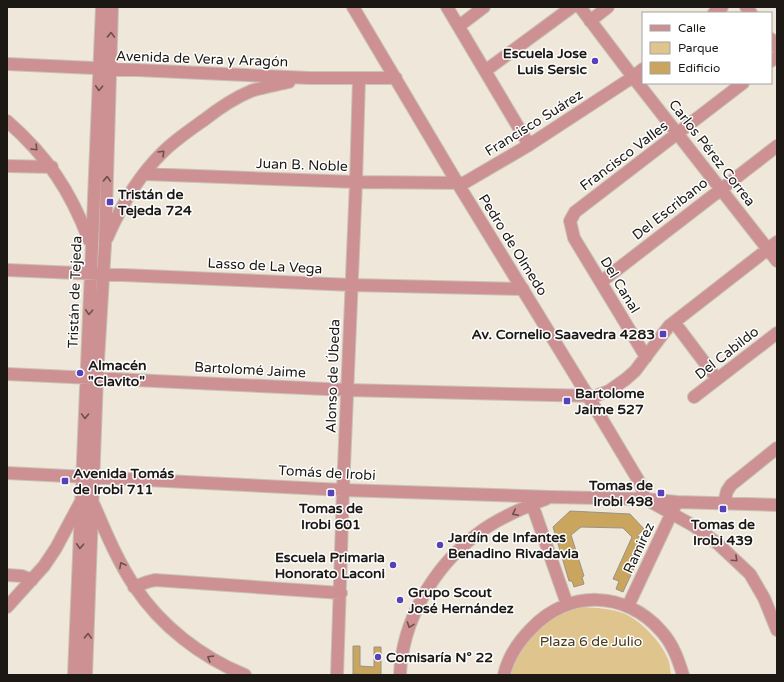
<svg xmlns="http://www.w3.org/2000/svg" width="784" height="682" font-family="'Varela Round',sans-serif">
  <rect width="100%" height="100%" fill="#eee7da"/>
  <path fill="#e0c48e" d="M582,607C596,608 611,608 625,614C641,621 660,641 667,657C670,662 670,669 671,675H511C517,640 550,614 582,607Z"/>
  <path fill="#c9a55d" stroke="#9a9387" d="M570,511L630,514L644,529L637,536L647,540L623,592L616,589L619,581L613,579L632,537L623,528L581,527L571,535L584,576L582,577L584,584L574,587L572,581H569L553,527Z
    M353,646H360V666L374,667V647H381V675L353,674Z"/>
  <g fill="none" stroke-linecap="round" stroke-linejoin="round">
    <g stroke="#c8c2b7" stroke-width="14">
      <path id="minor" d="M353,7L458,184L588,396L640,483L645,499
        M447,7L529,145
        M580,7L633,77L777,261
        M746,7L751,13
        M714,13L722,7
        M590,21L608,7
        M459,26L484,7
        M771,39L777,47
        M771,61L777,57
        M7,64L309,78H396
        M485,71L572,7
        M7,121C47,156 70,190 89,240
        M7,166L52,167
        M144,174L356,182L464,183L529,145L633,77L643,69
        M107,238C121,206 138,176 163,152C175,140 190,130 204,120C218,109 234,98 251,91C263,87 276,85 289,82
        M7,270L352,285L523,289
        M601,282L777,146
        M674,322L717,379
        M646,357L574,238L570,221L575,212L743,83
        M7,374L347,390L595,396L609,391L626,379L635,371L669,326L777,242
        M694,397L777,333
        M7,473L343,490L551,497L645,499L677,502L777,505
        M651,502L694,526L717,543L750,574L764,598L777,630
        M724,503L727,491L731,485L777,448
        M532,504L567,604
        M94,505C106,533 118,562 135,587C161,626 201,657 245,675
        M7,575L22,576L32,580
        M134,587L147,582L155,580L341,593
        M628,606L675,506
        M7,607L44,566L56,548L80,503
        M74,675L102,7
        M86,675L97,377L105,245L112,7
        M337,675L343,490L356,182L359,78
        M400,675C402,621 433,568 476,535C496,519 522,508 546,499
        M504,675C508,657 519,641 532,628C569,589 626,591 661,631C673,644 678,659 683,675"/>
    </g>
    <use href="#minor" stroke="#cd9193" stroke-width="12"/>
  </g>
  <defs><path id="oneway-chevron" d="M-2-3.5L2.5 0L-2 3.5" fill="none" stroke-width="1.6" stroke-linecap="round" stroke-linejoin="round"/></defs>
  <g stroke="#6c4f4e">
    <use href="#oneway-chevron" transform="translate(111 35) rotate(-88)"/>
    <use href="#oneway-chevron" transform="translate(99 88) rotate(93)"/>
    <use href="#oneway-chevron" transform="translate(35 148) rotate(47)"/>
    <use href="#oneway-chevron" transform="translate(162 153) rotate(-45)"/>
    <use href="#oneway-chevron" transform="translate(107 179) rotate(-88)"/>
    <use href="#oneway-chevron" transform="translate(89 312) rotate(93)"/>
    <use href="#oneway-chevron" transform="translate(85 416) rotate(92)"/>
    <use href="#oneway-chevron" transform="translate(515 513) rotate(154)"/>
    <use href="#oneway-chevron" transform="translate(80 546) rotate(93)"/>
    <use href="#oneway-chevron" transform="translate(735 559) rotate(43)"/>
    <use href="#oneway-chevron" transform="translate(122 565) rotate(-118)"/>
    <use href="#oneway-chevron" transform="translate(410 625) rotate(110)"/>
    <use href="#oneway-chevron" transform="translate(88 636) rotate(-88)"/>
    <use href="#oneway-chevron" transform="translate(210 658) rotate(-148)"/>
  </g>
  <g fill="#5741b9" stroke="#fff" stroke-width="1.5">
    <circle cx="595" cy="61" r="4"/>
    <rect x="106" y="198" width="8" height="8" rx="2"/>
    <rect x="659" y="330" width="8" height="8" rx="2"/>
    <circle cx="80" cy="373" r="4"/>
    <rect x="563" y="397" width="8" height="8" rx="2"/>
    <rect x="61" y="477" width="8" height="8" rx="2"/>
    <rect x="327" y="489" width="8" height="8" rx="2"/>
    <rect x="657" y="489" width="8" height="8" rx="2"/>
    <rect x="719" y="505" width="8" height="8" rx="2"/>
    <circle cx="440" cy="545" r="4"/>
    <circle cx="393" cy="565" r="4"/>
    <circle cx="400" cy="600" r="4"/>
    <circle cx="378" cy="657" r="4"/>
  </g>
  <g text-anchor="middle" dominant-baseline="central" stroke-width="3" stroke-linejoin="round" paint-order="stroke">
    <g font-size="14" font-weight="bold" fill="#1c1915" stroke="#fff" text-anchor="start">
      <text x="587" y="53" text-anchor="end">Escuela Jose<tspan x="587" dy="16">Luis Sersic</tspan></text>
      <text x="118" y="194">Tristán de<tspan x="118" dy="16">Tejeda 724</tspan></text>
      <text x="655" y="334" text-anchor="end">Av. Cornelio Saavedra 4283</text>
      <text x="88" y="365">Almacén<tspan x="88" dy="16">"Clavito"</tspan></text>
      <text x="575" y="393">Bartolome<tspan x="575" dy="16">Jaime 527</tspan></text>
      <text x="73" y="473">Avenida Tomás<tspan x="73" dy="16">de Irobi 711</tspan></text>
      <text x="653" y="485" text-anchor="end">Tomas de<tspan x="653" dy="16">Irobi 498</tspan></text>
      <text x="331" y="508" text-anchor="middle">Tomas de<tspan x="331" dy="16">Irobi 601</tspan></text>
      <text x="723" y="524" text-anchor="middle">Tomas de<tspan x="723" dy="16">Irobi 439</tspan></text>
      <text x="448" y="537">Jardín de Infantes<tspan x="448" dy="16">Benadino Rivadavia</tspan></text>
      <text x="385" y="557" text-anchor="end">Escuela Primaria<tspan x="385" dy="16">Honorato Laconi</tspan></text>
      <text x="408" y="592">Grupo Scout<tspan x="408" dy="16">José Hernández</tspan></text>
      <text x="386" y="657">Comisaría N° 22</text>
    </g>
    <g font-size="14" fill="#1c1915" stroke="#fff">
      <text transform="translate(202 59) rotate(2)">Avenida de Vera y Aragón</text>
      <text transform="translate(534 123) rotate(-32)">Francisco Suárez</text>
      <text transform="translate(712 153) rotate(52)">Carlos Pérez Correa</text>
      <text transform="translate(624 156) rotate(-37)">Francisco Valles</text>
      <text transform="translate(302 165) rotate(2)">Juan B. Noble</text>
      <text transform="translate(670 209) rotate(-38)">Del Escribano</text>
      <text transform="translate(513 245) rotate(58)">Pedro de Olmedo</text>
      <text transform="translate(265 266) rotate(3)">Lasso de La Vega</text>
      <text transform="translate(620 285) rotate(59)">Del Canal</text>
      <text transform="translate(75 292) rotate(-88)">Tristán de Tejeda</text>
      <text transform="translate(727 353) rotate(-38)">Del Cabildo</text>
      <text transform="translate(250 370) rotate(3)">Bartolomé Jaime</text>
      <text transform="translate(333 376) rotate(-88)">Alonso de Úbeda</text>
      <text transform="translate(327 473) rotate(3)">Tomás de Irobi</text>
      <text transform="translate(639 548) rotate(-65)">Ramirez</text>
    </g>
    <g font-size="14" fill="#473817" stroke="#fff">
      <text x="591" y="641">Plaza 6 de Julio</text>
    </g>
  </g>
  <rect width="784" height="682" fill="none" stroke="#1c1915" stroke-width="16"/>
  <rect x="642" y="12" width="130" height="72" fill="#ffffff" stroke="#a4a3a1"/>
  <rect x="650" y="25" width="20" height="6" fill="#cd9193" stroke="#a4a3a1"/>
  <text x="678" y="32" font-size="12" fill="#1c1915">Calle</text>
  <rect x="650" y="42" width="20" height="12" fill="#e0c48e" stroke="#a4a3a1"/>
  <text x="678" y="52" font-size="12" fill="#1c1915">Parque</text>
  <rect x="650" y="62" width="20" height="12" fill="#c9a55d" stroke="#a4a3a1"/>
  <text x="678" y="72" font-size="12" fill="#1c1915">Edificio</text>
</svg>
